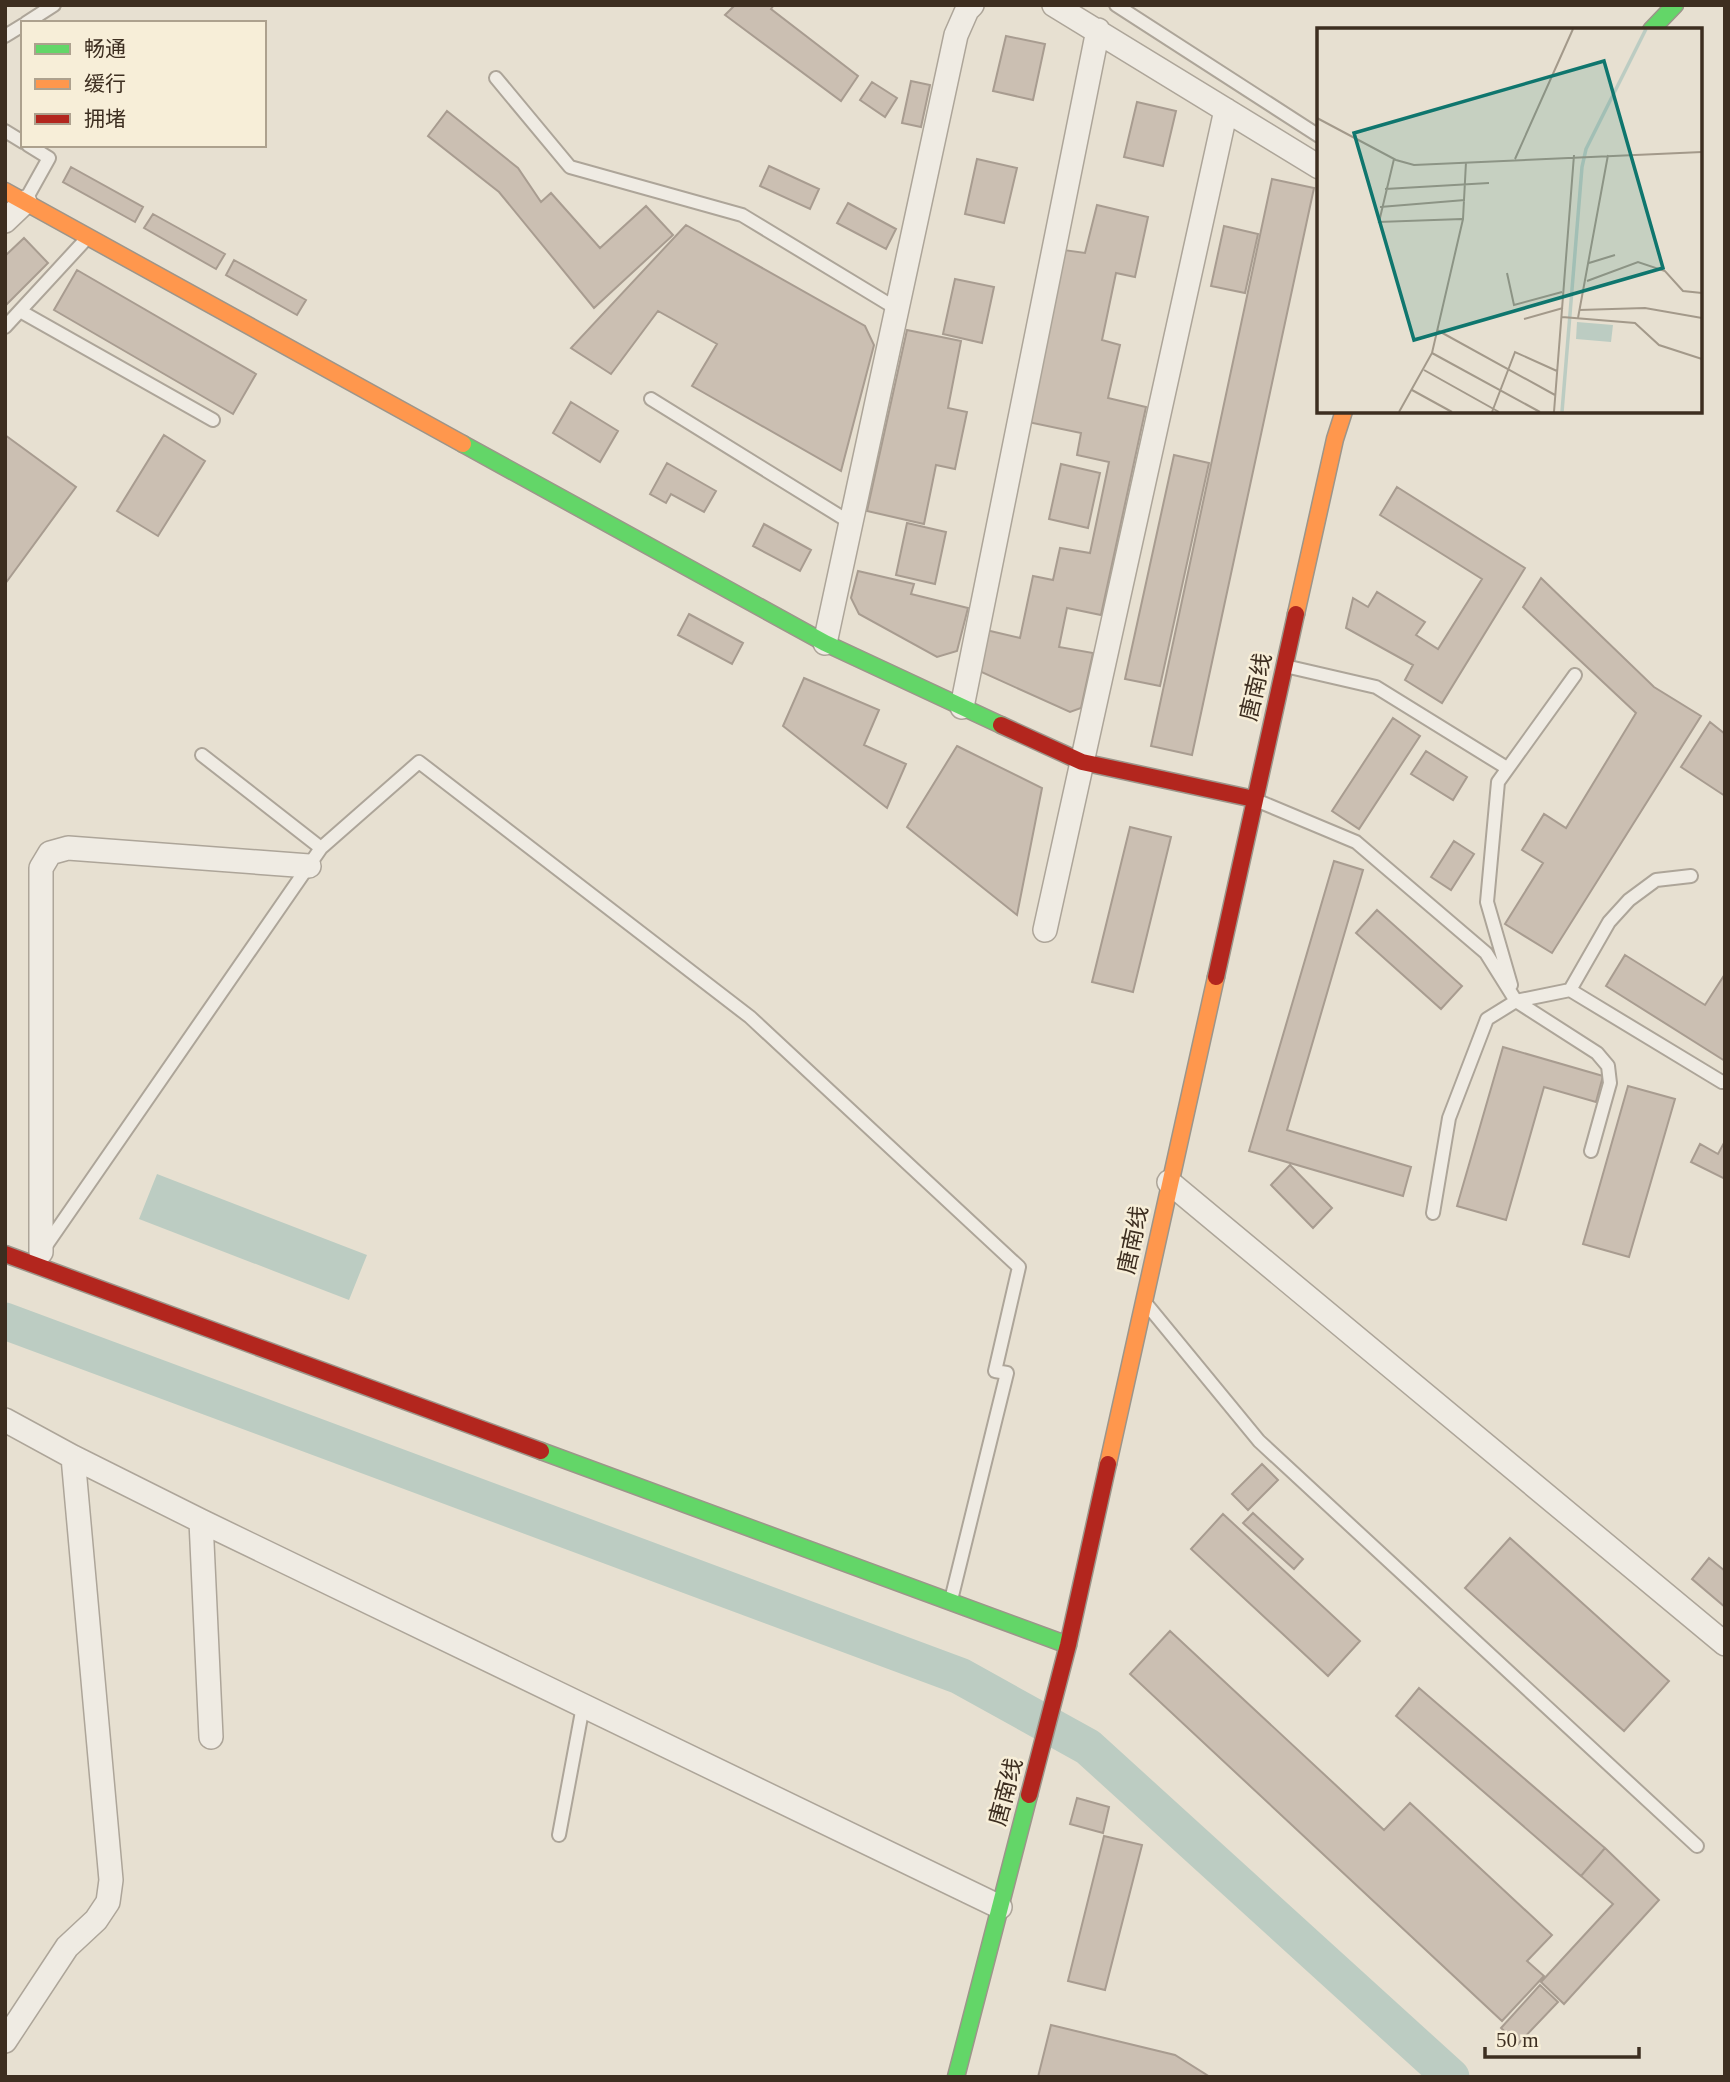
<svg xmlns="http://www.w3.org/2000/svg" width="1730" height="2082" font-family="'Times New Roman','Noto Sans SC',serif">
  <rect width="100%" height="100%" fill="#e7e0d1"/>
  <path fill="#bcccc2" d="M157,1174L367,1255L349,1300L139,1219Z"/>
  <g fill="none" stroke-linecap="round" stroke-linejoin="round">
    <path stroke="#bcccc2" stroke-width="37" d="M5,1321L960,1676L1088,1747L1451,2077"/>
  </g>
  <path fill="#cbbfb2" stroke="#a89c90" stroke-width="2" d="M735,5H774L771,9L858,76L841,101L725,15Z
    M1006,36L1045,44L1033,100L993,91Z
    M911,81L930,85L921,127L902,123Z
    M872,82L897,98L885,117L860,100Z
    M1137,102L1176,111L1163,166L1124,157Z
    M447,111L518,168L541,202L551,193L600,248L646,206L673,235L594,308L499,192L428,136Z
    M977,159L1017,168L1004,223L965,214Z
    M769,166L819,189L810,209L760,186Z
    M71,167L143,207L135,222L63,182Z
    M1272,179L1314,188L1192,755L1151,746Z
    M848,203L896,229L886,249L837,223Z
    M1097,205L1148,217L1135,277L1116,273L1102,340L1120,345L1108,398L1146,407L1101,615L1067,608L1059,647L1093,653L1081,708L1070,712L977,670L986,630L1020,638L1033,576L1053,580L1060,548L1090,553L1109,462L1077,455L1081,433L1028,422L1064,250L1085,253Z
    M153,214L225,254L216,269L144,228Z
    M686,225L865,326L874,345L841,471L692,386L717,344L658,311L611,374L571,348Z
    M1224,226L1258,234L1245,293L1211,286Z
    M24,238L48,263L5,306V256Z
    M234,260L306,300L297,315L226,275Z
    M77,270L256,374L233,414L54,310Z
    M955,279L994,287L982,343L943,334Z
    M907,330L961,341L948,408L967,412L955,469L936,465L924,524L867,511Z
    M571,402L618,431L600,462L553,433Z
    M5,435L76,487L5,584Z
    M164,435L205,461L158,536L117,511Z
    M1174,455L1209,463L1160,686L1125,679Z
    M667,463L716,491L704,512L671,494L666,503L650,494Z
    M1061,464L1100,473L1088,528L1049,519Z
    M1397,487L1525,568L1442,703L1405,680L1413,665L1346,628L1353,598L1368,607L1377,592L1425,622L1416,635L1438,649L1482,579L1380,515Z
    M907,523L946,532L935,584L896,575Z
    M764,524L811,550L800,571L753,546Z
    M858,571L914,584L911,594L968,608L957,651L937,657L859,614L851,598Z
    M1541,578L1654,687L1701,716L1552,953L1505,924L1543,863L1522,850L1544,814L1566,828L1636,713L1523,607Z
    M689,614L743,643L732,664L678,635Z
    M804,678L879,710L864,745L906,764L887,808L783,726Z
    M1393,718L1420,736L1359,829L1332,811Z
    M1710,722L1725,734V796L1681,767Z
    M957,746L1042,788L1017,915L907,827Z
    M1426,751L1467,777L1453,800L1411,774Z
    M1130,827L1171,837L1133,992L1092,982Z
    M1454,841L1474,854L1451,890L1431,877Z
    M1334,861L1363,870L1287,1130L1411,1167L1403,1196L1249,1151Z
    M1377,910L1462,986L1441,1009L1356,933Z
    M1625,955L1705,1005L1725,974V1061L1606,986Z
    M1503,1047L1603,1076L1596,1102L1544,1087L1506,1220L1457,1206Z
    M1628,1086L1675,1099L1629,1257L1583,1244Z
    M1725,1141V1179L1691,1162L1700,1144L1718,1154Z
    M1290,1165L1332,1208L1313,1228L1271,1185Z
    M1262,1464L1278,1480L1248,1510L1232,1494Z
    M1253,1513L1303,1559L1294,1569L1243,1523Z
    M1223,1514L1360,1641L1328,1676L1191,1549Z
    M1510,1538L1669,1681L1624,1731L1465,1588Z
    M1709,1558L1725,1571V1607L1692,1579Z
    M1170,1631L1384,1830L1410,1803L1552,1935L1527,1961L1544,1976L1502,2021L1130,1674Z
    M1419,1688L1605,1848L1581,1876L1396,1716Z
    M1077,1798L1109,1807L1103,1833L1070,1824Z
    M1104,1836L1142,1845L1105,1990L1068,1981Z
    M1605,1848L1659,1900L1564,2004L1541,1982L1613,1904L1581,1876Z
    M1540,1985L1558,2002L1518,2044L1501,2028Z
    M1051,2025L1175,2055L1210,2077H1038Z"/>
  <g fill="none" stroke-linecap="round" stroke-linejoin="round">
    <g stroke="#ada599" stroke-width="16">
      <path id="lane" d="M1116,5L1319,136
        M26,23L54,5
        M5,36L23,25
        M496,78L570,167L742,215L897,309
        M5,131L23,142
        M25,201L49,158L28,145
        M20,311L213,420
        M5,327L88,237
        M651,399L851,523
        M1285,666L1376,687L1507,768
        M202,755L321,848
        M1258,801L1356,842L1486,953L1516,1001L1597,1053L1608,1066L1610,1083L1591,1151
        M1511,985L1487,902L1498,782L1575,675
        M1570,990L1722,1082
        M1433,1213L1449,1118L1487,1019L1516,1001L1570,990L1609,922L1629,900L1656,880L1691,876
        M43,1250L321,848L419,762L750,1017L1019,1267L995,1371L1007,1373L951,1600
        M1148,1306L1259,1441L1697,1846
        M559,1835L583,1706"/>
    </g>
    <g stroke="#ada599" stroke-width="26">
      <path id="street" d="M1054,5L1319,167
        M5,221L25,202
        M825,643L956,35L967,10L972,5
        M962,707L1098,30
        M1045,930L1226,110
        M1169,1182L1725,1644
        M41,1252V868L50,853L68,848L309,866
        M5,1420L73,1457L201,1521L1000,1907
        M201,1521L211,1737
        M5,2041L67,1947L96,1920L108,1902L111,1880L73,1457"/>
    </g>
    <g stroke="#9c958a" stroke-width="19">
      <path id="fast" d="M1651,30L1675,5
        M463,444L825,643L1001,725
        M541,1451L1068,1645
        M956,2077L1029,1795"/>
    </g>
    <g stroke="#9c958a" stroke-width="19">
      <path id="slow" d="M5,191L463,444
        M1296,614L1335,439L1344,411
        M1108,1464L1216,977"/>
    </g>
    <g stroke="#9c958a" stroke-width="19">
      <path id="jam" d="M1001,725L1082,762L1254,799
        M1216,977L1296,614
        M5,1254L541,1451
        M1029,1795L1068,1645L1108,1464"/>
    </g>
    <use href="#lane" stroke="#efebe3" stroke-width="12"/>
    <use href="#street" stroke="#efebe3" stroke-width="23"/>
    <use href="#fast" stroke="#63d668" stroke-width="16"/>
    <use href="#slow" stroke="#ff974d" stroke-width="16"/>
    <use href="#jam" stroke="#b3261e" stroke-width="16"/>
  </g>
  <g text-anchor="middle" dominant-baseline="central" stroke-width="5" stroke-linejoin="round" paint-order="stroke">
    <g font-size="23" fill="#3d2e20" stroke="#f7eed8">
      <text transform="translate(1256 687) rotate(-77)">唐南线</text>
      <text transform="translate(1133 1240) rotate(-78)">唐南线</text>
      <text transform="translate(1006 1792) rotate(-75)">唐南线</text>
    </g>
  </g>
  <g transform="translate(1317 28)">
    <rect width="385" height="385" fill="#e7e0d1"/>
    <path d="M260,294L296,297L294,314L259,311Z" fill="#bcccc2"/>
    <path fill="none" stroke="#bcccc2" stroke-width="3.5" d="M245,384L265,139L269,121L329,1"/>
    <path fill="none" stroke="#a3998a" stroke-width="2" d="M0,90L79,132L97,137L385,124M77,131L62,194L145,191M198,131L256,1M68,161L172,155M63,179L148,172M272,235L298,227M190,245L197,277L245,264M270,253L321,234L348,243L366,263L385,265M262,282L328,280L385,290M245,289L318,295L342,317L385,331M261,290L291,127M207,291L246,280M120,302L238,367M115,325L223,384M107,342L182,384M95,362L135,384M82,384L115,325L146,191L149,134M175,384L198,324L240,343M237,384L257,127"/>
    <path fill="#0f766e" fill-opacity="0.15" stroke="#0f766e" stroke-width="3.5" d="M287,33L346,240L97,312L37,105Z"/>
    <rect width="385" height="385" fill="none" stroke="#3d2e20" stroke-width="3.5"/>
  </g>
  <rect width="1730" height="2082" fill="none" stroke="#3d2e20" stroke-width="14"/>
  <rect x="21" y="21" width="245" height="126" fill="#f7eed8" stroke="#ada18e" stroke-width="2"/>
  <rect x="35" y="44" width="35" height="10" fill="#63d668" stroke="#ada18e" stroke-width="2"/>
  <text x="84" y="56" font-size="21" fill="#3d2e20">畅通</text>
  <rect x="35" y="79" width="35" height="10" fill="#ff974d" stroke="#ada18e" stroke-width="2"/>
  <text x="84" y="91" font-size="21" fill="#3d2e20">缓行</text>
  <rect x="35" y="114" width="35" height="10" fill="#b3261e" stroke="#ada18e" stroke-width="2"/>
  <text x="84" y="126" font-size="21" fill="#3d2e20">拥堵</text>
  <path d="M1485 2047v10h154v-10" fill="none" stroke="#3d2e20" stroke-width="3.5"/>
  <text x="1496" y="2047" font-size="21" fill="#3d2e20" stroke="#f7eed8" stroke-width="5" paint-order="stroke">50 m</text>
</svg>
